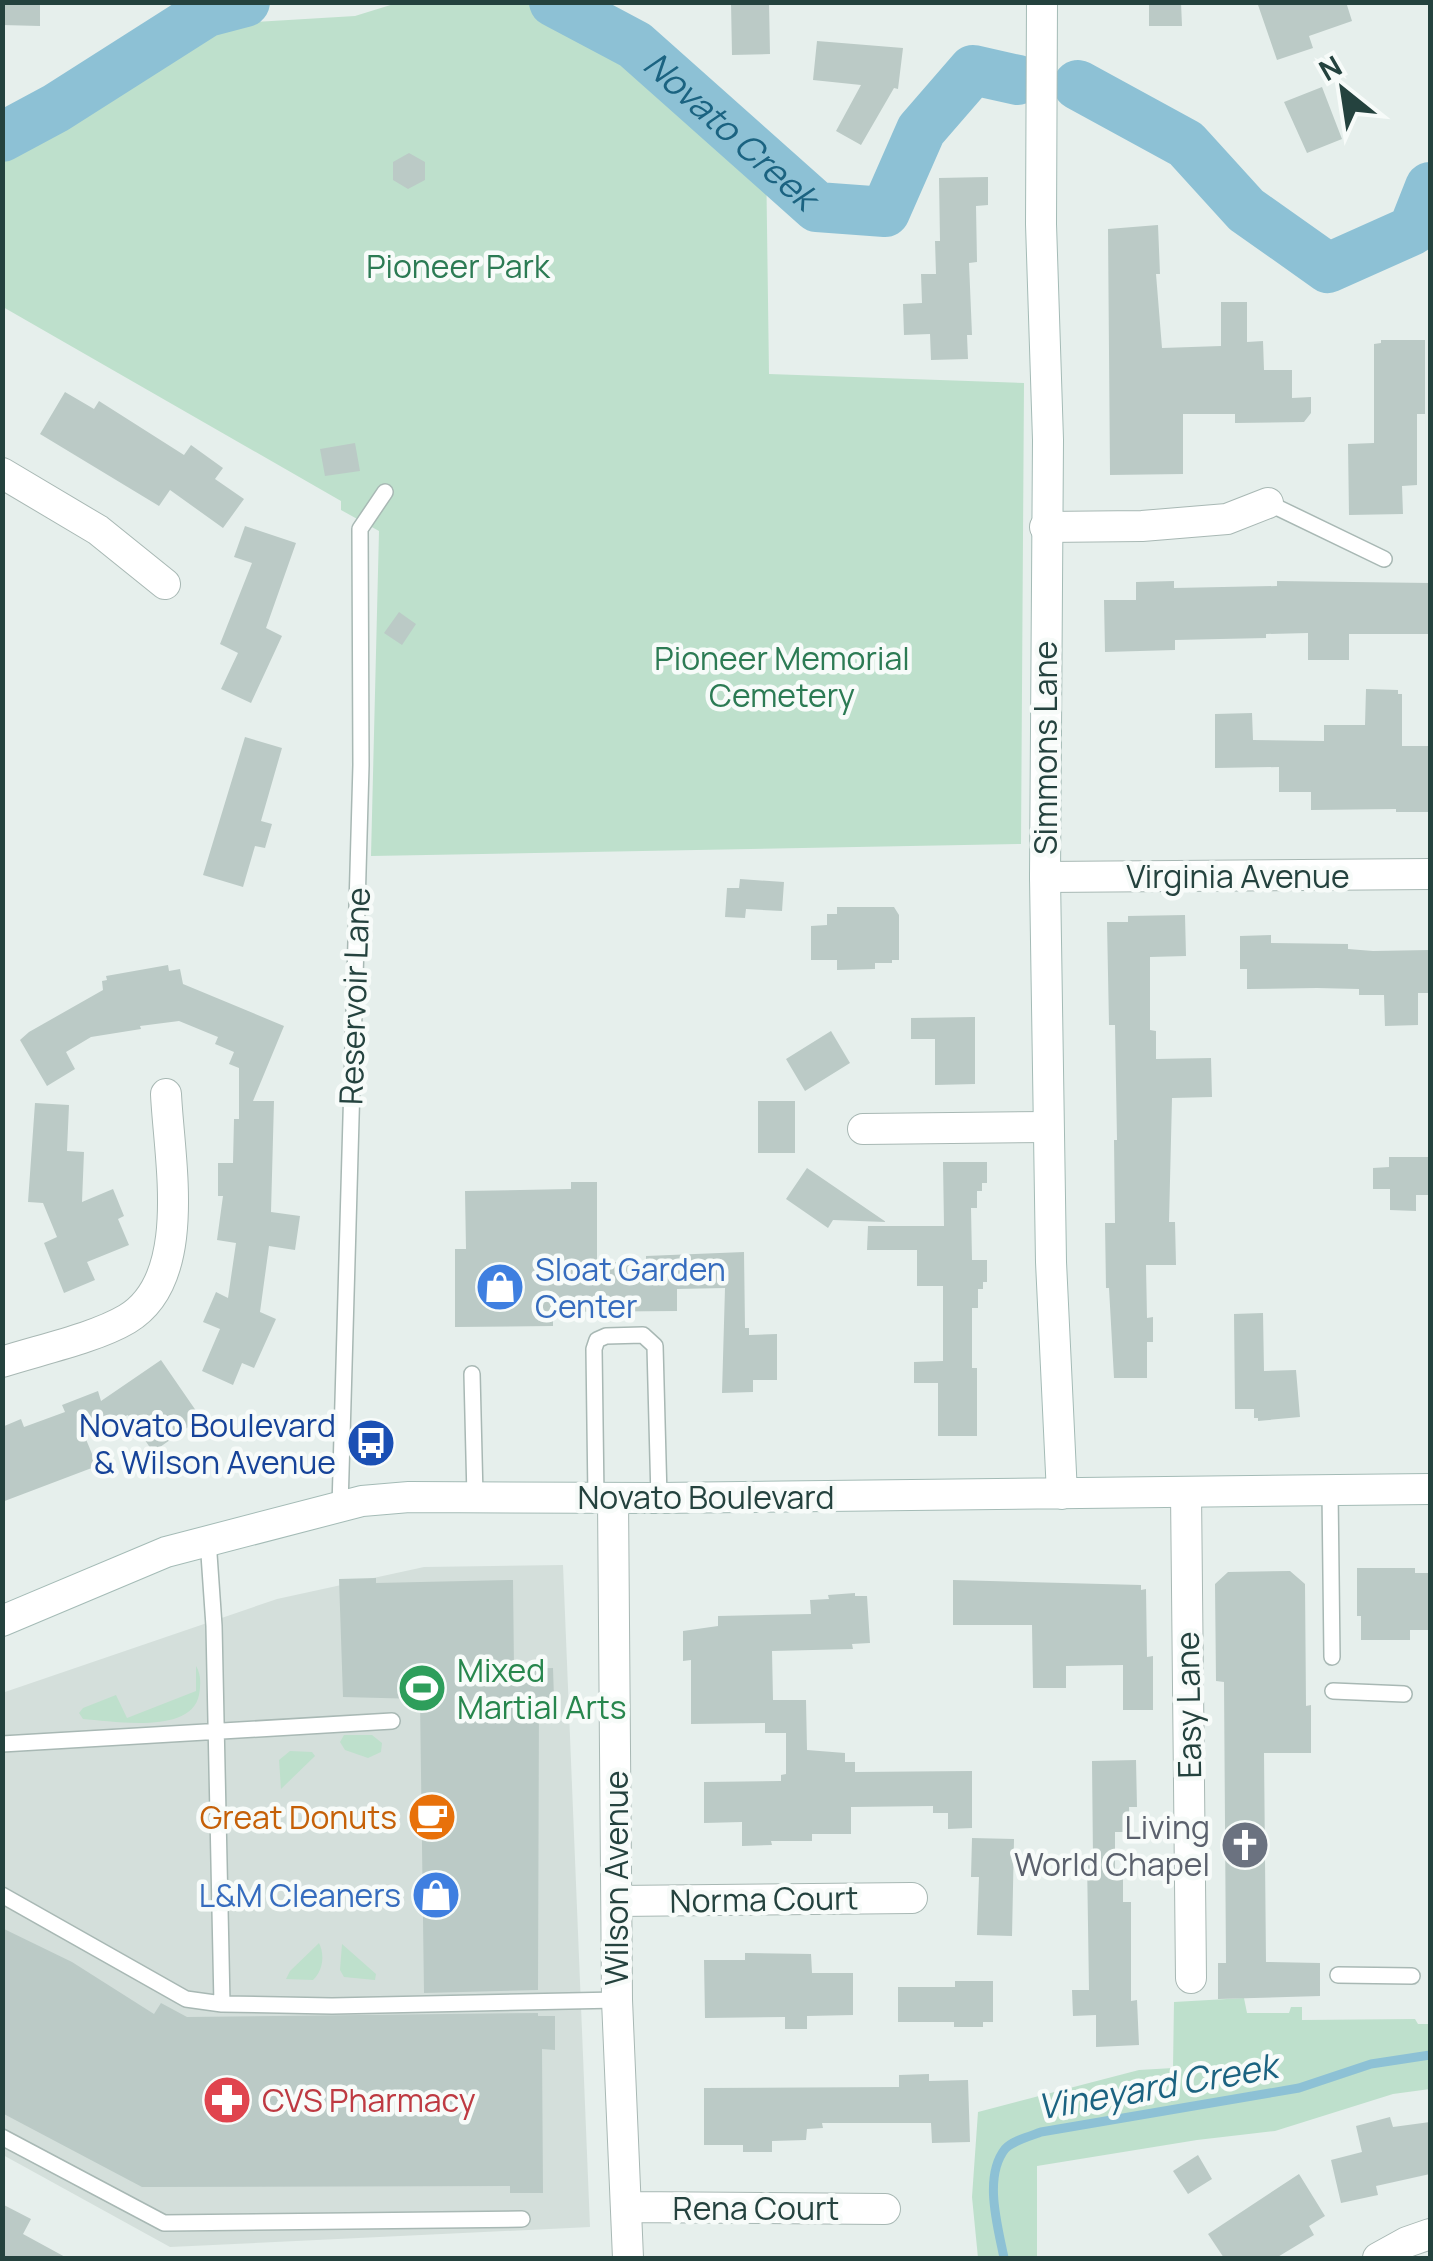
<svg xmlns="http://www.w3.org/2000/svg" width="1433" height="2261" font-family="Manrope,sans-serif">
  <rect width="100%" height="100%" fill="#e6efec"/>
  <path fill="#d4dfdb" d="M563,1565L590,2227L170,2247L3,2155L2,1693L277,1599L424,1567Z"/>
  <path fill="#bee0cc" d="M397,3H555L641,77L714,93L766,153L769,374L1024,383L1021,844L371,856L379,531L341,510V501L3,307V124L155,49L255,22L355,16Z
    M196,1666C201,1674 201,1684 199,1695C191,1735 113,1721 83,1719L79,1713L83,1708L116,1695L127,1718L196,1691Z
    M344,1735H372L382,1743L381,1752L368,1758L345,1750L340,1742Z
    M290,1751L312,1752L315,1756L281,1789L279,1760Z
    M319,1943C325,1955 323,1971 313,1980L286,1979L290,1971Z
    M342,1944L376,1974L375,1980L344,1977L340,1970Z
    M1244,1998L1247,2013H1289L1291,2007H1302V2020L1415,2019L1418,2024H1430V2089L1393,2094L1275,2131L1197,2140L1037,2166V2258H978L972,2197L978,2112L1139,2070L1173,2068L1174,2002Z"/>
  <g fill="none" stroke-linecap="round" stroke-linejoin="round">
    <path stroke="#8dc1d5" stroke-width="9" d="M1004,2258C998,2227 983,2177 1005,2149C1012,2141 1030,2136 1041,2132L1299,2088L1371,2064L1430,2055"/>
    <g stroke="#8dc1d5" stroke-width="50">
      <path id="s1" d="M554,2L635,45L817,207L885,212L921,130L973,70L1018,80"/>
      <path d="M1078,85L1186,144L1246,210L1328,268L1413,230L1430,187"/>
      <path d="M2,137L56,108L207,12L245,2"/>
    </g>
  </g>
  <path fill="#bbcac6" d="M2,2H40V26L2,25Z
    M731,2H769L770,54L732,55Z
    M1149,2H1181L1182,26H1149Z
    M1257,2H1346L1352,21L1309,36L1313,48L1277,60Z
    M817,41L903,48L898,89L894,88L861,145L836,131L861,85L813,80Z
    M1322,87L1342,139L1307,153L1284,102Z
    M409,153L425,162V180L408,189L393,180V162Z
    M988,177V205L976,206L977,262L969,263L972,335H967L968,359L931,360L930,334L904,335L903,304L922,303L921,274H936L935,241H940L939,178Z
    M1158,225L1160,274H1156L1162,348L1221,346V302H1247V342L1263,341L1264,370H1292V398L1311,397V413L1304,422L1235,423V414H1183V474L1110,475L1108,229Z
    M1381,340H1425V414H1417V485L1402,486L1403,514L1349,515L1348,444L1374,443V344L1381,343Z
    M65,392L94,409L99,401L184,455L191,445L223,468L215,479L244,499L223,528L170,490L159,506L40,434Z
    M355,443L360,471L325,476L320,449Z
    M245,526L296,543L266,628L282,636L251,703L221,689L238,653L220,644L252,563L234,557Z
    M1174,581V588L1277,586V581L1430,583V634H1349V660H1308V633L1266,634V638L1175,640V650L1105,652L1104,600H1136V582Z
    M399,612L416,624L402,645L384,633Z
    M1366,689L1398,690V694H1402V746H1430V812H1396V809L1311,810V792H1279V767L1215,768V714L1252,713L1253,740L1324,741V725H1365Z
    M245,737L282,748L261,821L272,824L265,848L255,846L243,887L203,875Z
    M740,879L784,882L782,911L746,909L745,918L725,917L727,888H739Z
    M837,907H894L899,915V960H892V963H875V969L837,970V960H811V926L827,925V914H837Z
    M1185,915L1186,956L1150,957V1030L1156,1031V1059L1211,1058L1212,1097L1172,1098L1169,1222H1175L1176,1265H1146L1147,1318L1153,1317V1342H1147V1378H1114L1109,1288H1106L1105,1223H1115L1114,1140H1117L1115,1025H1109L1107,922H1128V916Z
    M1271,935V943L1348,944V949L1373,951L1430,950V993H1418V1025L1385,1026L1384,995H1359V989L1317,988L1247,989V969H1240V936Z
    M168,965L169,971L180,969L183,984L284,1026L253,1101H274L271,1212L300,1216L295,1250L269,1246L260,1312L276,1319L254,1368L242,1363L233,1385L202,1371L220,1329L203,1322L216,1292L228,1298L236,1243L217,1240L223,1196H218V1163H233L234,1119H239V1068L229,1064L234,1052L215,1044L218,1037L179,1021L140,1026L141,1029L91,1037L66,1052L75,1069L47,1086L20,1040L29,1032L103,990L102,981L107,980L106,976Z
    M975,1017V1084L935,1085V1039H911V1018Z
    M831,1031L850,1063L805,1091L786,1059Z
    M758,1101H795V1153H758Z
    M35,1103L69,1105L67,1151L84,1152L82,1202L113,1189L124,1216L118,1219L129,1245L87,1262L95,1280L64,1293L44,1243L57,1237L43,1203L28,1202Z
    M1389,1157H1429V1195H1416V1211L1390,1210V1189H1373V1168L1389,1167Z
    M943,1162H987V1183H982V1191H977V1208H971L972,1260H987V1282H983V1289H978V1308H972V1368H977V1436H938V1383H914V1362L943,1361V1286H917V1250H867L868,1226H944Z
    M807,1168L886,1222L833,1220L828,1228L786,1199Z
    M571,1182H597V1262H646V1256L744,1252L745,1328H749V1335L777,1334V1380H753V1392L722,1393L725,1288L677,1289V1311L553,1312V1326L455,1327V1249H466L465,1191L571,1189Z
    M1263,1313L1264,1371L1296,1370L1300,1417L1258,1421V1418H1254V1409H1235L1234,1314Z
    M161,1360L201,1418L153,1452L128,1415L83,1432L97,1466L2,1502V1427L21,1419L24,1427L65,1412L62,1405L98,1391L101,1401Z
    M1357,1568H1415V1573H1430V1630H1410V1640H1361V1616H1357Z
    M1290,1571L1305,1584L1306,1706L1311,1705V1753H1264L1266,1962L1320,1963V1996L1218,1999V1963H1226L1224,1682L1216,1681L1215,1584L1228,1572Z
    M376,1578V1583L513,1580L514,1669L553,1668L554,1699L539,1700L538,1990L424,1993L420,1699L343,1697L339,1579Z
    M953,1580L1141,1585V1590L1146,1589L1147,1657L1153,1656V1710H1123V1665L1066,1666V1688H1033L1032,1625H953Z
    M855,1593V1596H867L870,1643L852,1644L853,1649L772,1651L773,1700H806L807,1750L845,1753V1762H855V1772L972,1771V1828L948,1829V1813H933V1806L851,1807V1834H812V1841H771L772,1845L742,1846V1822L704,1823V1782L781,1781V1775L786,1774V1733H765V1723L691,1724V1660L683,1661V1631L718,1626V1616L811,1614L810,1600L829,1599L828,1595Z
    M1136,1760L1137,1807H1129L1130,1832H1115V1878H1123V1902H1131V2001L1137,2000L1139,2045L1096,2047V2015L1073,2016L1072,1990H1089L1087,1859H1093L1092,1761Z
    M972,1838L1014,1839L1012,1936L977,1935L979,1877H971Z
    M2,1928L72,1962L154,2014L161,2003L187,2017L538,2013V2016H555V2050L542,2049L543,2193H510V2186L142,2187L2,2113Z
    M745,1953L811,1954L812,1973H853V2015L807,2016V2029H785V2017L705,2018L704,1960H745Z
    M955,1981H993V2022H983V2027H954V2022H898V1987H955Z
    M929,2074V2081L968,2080L970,2142L932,2143L931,2123H822L823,2128L807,2129L806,2140L772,2141V2152H743V2145H704V2088L899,2087V2075Z
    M1390,2117L1393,2127L1430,2122V2174L1376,2186L1378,2195L1341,2203L1331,2160L1362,2152L1356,2126Z
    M1198,2155L1212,2179L1188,2194L1173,2171Z
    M1299,2174L1325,2216L1309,2226L1314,2235L1276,2258H1224L1208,2234Z
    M2,2204L31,2219L23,2234L67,2258H2Z"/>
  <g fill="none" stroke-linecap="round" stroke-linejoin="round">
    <g stroke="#a8b8b4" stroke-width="18">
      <path id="lane" d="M1268,503L1384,559
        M472,1374L475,1497
        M1330,1490L1332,1657
        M596,1498L594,1349L597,1340L606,1336L643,1335L655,1346L659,1498
        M340,1507L361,765L360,529L385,492
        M208,1540L214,1626L222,2004
        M1333,1691L1404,1694
        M2,1744L392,1721
        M2,1895L186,1999L222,2004L332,2006L617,2000
        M1338,1975L1412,1976
        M2,2137L164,2223L522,2219"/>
    </g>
    <g stroke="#a8b8b4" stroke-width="32">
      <path id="street" d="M2,473L98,530L165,584
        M1045,527L1142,526L1227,519L1268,503
        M1045,877L1430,874
        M863,1129L1048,1127
        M2,1362C39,1350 95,1338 127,1319C194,1279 169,1159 166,1094
        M1186,1492L1191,1978
        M613,1498L617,2000L628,2258
        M617,1901L912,1898
        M627,2207L885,2209
        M1378,2258L1407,2242L1430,2234"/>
    </g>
    <g stroke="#a4bbb6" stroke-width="32">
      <path id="secondary" d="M1042,2L1041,224L1048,440L1045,877L1051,1262L1062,1494
        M2,1621L166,1552L362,1501L409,1497L659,1498L1430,1489"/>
    </g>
    <use href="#lane" stroke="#fff" stroke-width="15"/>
    <use href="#street" stroke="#fff" stroke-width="30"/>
    <use href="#secondary" stroke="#fff" stroke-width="30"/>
  </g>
  <defs>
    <g id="shop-disc" transform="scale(2.5)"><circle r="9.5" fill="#3f7fe0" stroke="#f7fbf9"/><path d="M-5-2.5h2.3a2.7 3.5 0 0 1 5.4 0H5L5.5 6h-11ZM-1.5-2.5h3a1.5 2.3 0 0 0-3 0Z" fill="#fff"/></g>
    <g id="bus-disc" transform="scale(2.5)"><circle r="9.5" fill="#1a4fb4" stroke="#f7fbf9"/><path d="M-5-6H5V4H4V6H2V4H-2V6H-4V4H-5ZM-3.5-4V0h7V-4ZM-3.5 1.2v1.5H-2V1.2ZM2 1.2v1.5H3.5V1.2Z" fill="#fff"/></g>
    <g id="stadium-disc" transform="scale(2.5)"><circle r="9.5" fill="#2e9e5b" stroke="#f7fbf9"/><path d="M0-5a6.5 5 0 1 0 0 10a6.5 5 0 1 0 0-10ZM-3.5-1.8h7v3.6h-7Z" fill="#fff"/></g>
    <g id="cafe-disc" transform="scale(2.5)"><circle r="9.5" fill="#e8710a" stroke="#f7fbf9"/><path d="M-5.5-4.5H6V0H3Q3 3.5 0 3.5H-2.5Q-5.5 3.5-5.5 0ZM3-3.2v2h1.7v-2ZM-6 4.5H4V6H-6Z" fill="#fff"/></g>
    <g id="church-disc" transform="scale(2.5)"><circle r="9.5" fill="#6b7280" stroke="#f7fbf9"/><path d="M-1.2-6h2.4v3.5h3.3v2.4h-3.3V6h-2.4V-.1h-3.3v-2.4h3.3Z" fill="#fff"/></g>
    <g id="pharmacy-disc" transform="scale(2.5)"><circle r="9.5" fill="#e0444e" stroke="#f7fbf9"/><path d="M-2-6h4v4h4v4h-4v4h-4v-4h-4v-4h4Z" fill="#fff"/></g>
  </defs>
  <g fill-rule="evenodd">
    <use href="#shop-disc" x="500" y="1287"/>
    <use href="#bus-disc" x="371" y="1443"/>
    <use href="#stadium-disc" x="422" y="1688"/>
    <use href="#cafe-disc" x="432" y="1817"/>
    <use href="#church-disc" x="1245" y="1845"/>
    <use href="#shop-disc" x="436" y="1895"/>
    <use href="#pharmacy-disc" x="227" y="2100"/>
  </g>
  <g text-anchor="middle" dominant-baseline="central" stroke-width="9" stroke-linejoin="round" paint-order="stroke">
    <g font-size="32" fill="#2c7b54" stroke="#f7fbf9">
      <text x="458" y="266">Pioneer Park</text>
      <text x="782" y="658">Pioneer Memorial<tspan x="782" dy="37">Cemetery</tspan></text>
    </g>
    <g font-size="32" fill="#24423e" stroke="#f7fbf9">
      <text transform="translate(1045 748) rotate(-90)">Simmons Lane</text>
      <text x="1238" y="876">Virginia Avenue</text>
      <text transform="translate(354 996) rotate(-88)">Reservoir Lane</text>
      <text x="706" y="1497">Novato Boulevard</text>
      <text transform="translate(1188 1705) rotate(-91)">Easy Lane</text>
      <text transform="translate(616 1878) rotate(-90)">Wilson Avenue</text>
      <text transform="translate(764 1899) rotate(-1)">Norma Court</text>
      <text x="756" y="2208">Rena Court</text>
    </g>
    <g font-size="32" fill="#366cbe" stroke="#f7fbf9" text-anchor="start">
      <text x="535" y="1269">Sloat Garden<tspan x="535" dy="37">Center</tspan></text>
      <text x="401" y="1895" text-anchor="end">L&amp;M Cleaners</text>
    </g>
    <g font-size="32" fill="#164399" stroke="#f7fbf9" text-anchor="end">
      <text x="336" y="1425">Novato Boulevard<tspan x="336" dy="37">&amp; Wilson Avenue</tspan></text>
    </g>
    <g font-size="32" fill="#27864d" stroke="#f7fbf9" text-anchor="start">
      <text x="457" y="1670">Mixed<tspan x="457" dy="37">Martial Arts</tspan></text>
    </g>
    <g font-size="32" fill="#c56008" stroke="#f7fbf9" text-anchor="end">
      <text x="397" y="1817">Great Donuts</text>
    </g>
    <g font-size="32" fill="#5b616d" stroke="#f7fbf9" text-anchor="end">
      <text x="1210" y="1827">Living<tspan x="1210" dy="37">World Chapel</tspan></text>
    </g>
    <g font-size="32" fill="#be3a42" stroke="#f7fbf9" text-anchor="start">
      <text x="262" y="2100">CVS Pharmacy</text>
    </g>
    <g font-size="35" font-style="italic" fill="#1b6381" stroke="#f7fbf9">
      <text stroke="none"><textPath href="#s1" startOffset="220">Novato Creek</textPath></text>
      <text transform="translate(1157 2086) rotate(-10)">Vineyard Creek</text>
    </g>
  </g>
  <rect width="1433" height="2261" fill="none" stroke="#24423e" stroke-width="10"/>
  <g transform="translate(1343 90) rotate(330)" stroke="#f7fbf9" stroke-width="8" paint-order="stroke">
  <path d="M0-8L18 38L0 25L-18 38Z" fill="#24423e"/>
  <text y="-15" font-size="28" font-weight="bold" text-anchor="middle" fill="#24423e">N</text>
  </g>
</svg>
